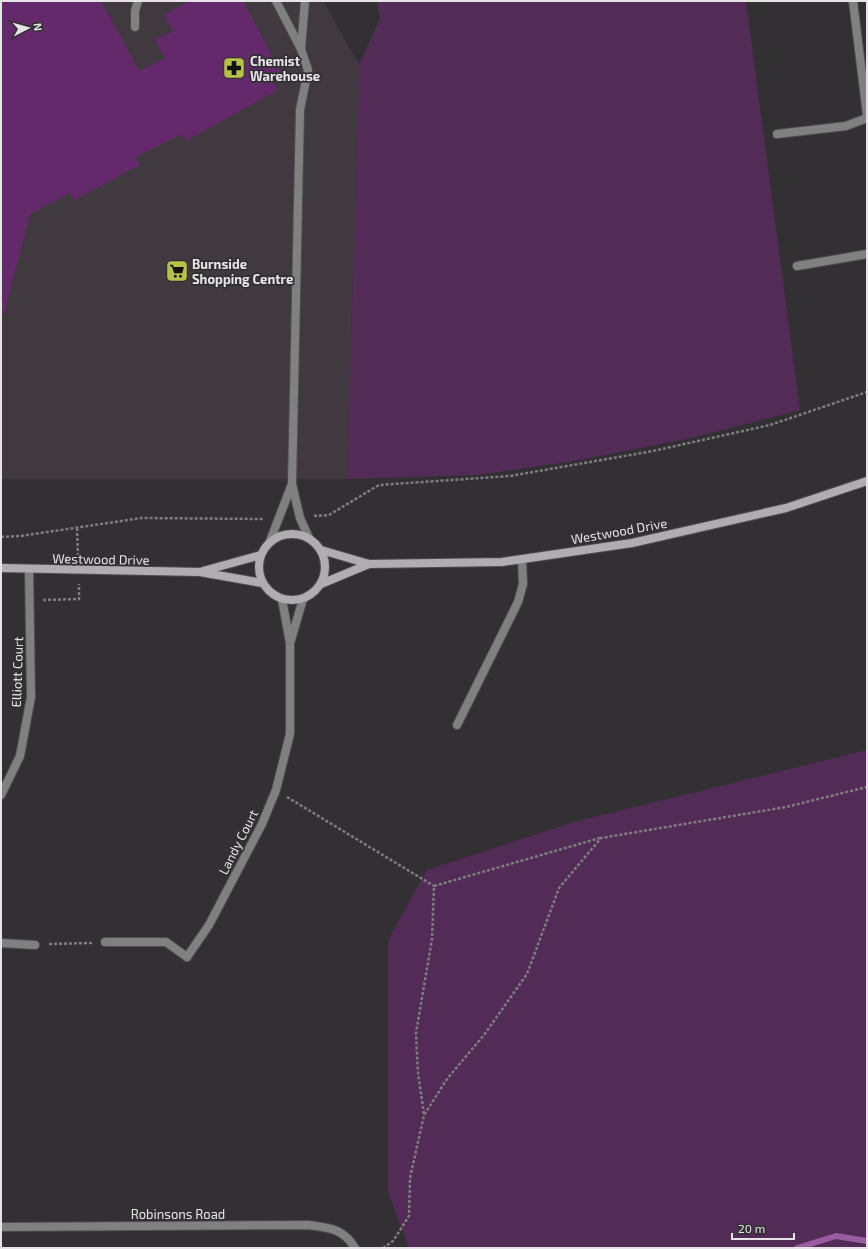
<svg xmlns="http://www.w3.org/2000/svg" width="868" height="1249" font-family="'Exo 2',sans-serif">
  <rect width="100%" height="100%" fill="#323033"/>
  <path fill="#403940" d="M1,1H323L359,64L347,479H1Z"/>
  <path fill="#522c56" d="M377,1H746L800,410L696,437L574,461L477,475L347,479L359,64L380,19Z
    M867,750V1248H409L388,1192V940L427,870L574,822Z"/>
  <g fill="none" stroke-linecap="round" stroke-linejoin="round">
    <path stroke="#9a5ca1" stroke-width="6" d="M797,1248L836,1236L867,1241"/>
  </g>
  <path fill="#64296a" d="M1,1H101L139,71L165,58L155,40L173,31L164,15L189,1H243L283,76L273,81L278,90L186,141L182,134L136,157L140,165L74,200L70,193L30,214L4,314H1Z"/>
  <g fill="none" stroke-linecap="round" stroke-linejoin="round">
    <g stroke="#4f4d50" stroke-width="10">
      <path id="lane" d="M276,1L301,49L308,70L300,110L292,484L300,518L309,538
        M853,1L867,115
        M135,27V11L138,1
        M301,49L305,1
        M777,134L846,126L867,118
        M797,266L867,254
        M270,541L292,484
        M457,725L518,602L523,584L522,559
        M105,942H166L187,957
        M1,943L35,945"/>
    </g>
    <g stroke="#4f4d50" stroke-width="10">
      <path id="street" d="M291,640L303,599
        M1,795L20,756L31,697L29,569
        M187,957L209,925L262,824L276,790L290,734V643L282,599
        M1,1227L308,1225C329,1228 343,1228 355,1248"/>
    </g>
    <g stroke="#4f4d50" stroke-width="10">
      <path id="secondary" d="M259 567a33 33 0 1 1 66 0a33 33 0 1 1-66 0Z
        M321,550L369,564L502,562L632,543L786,508L867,481
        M1,568L200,572L262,583
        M203,571L261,555
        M321,584L369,564"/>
    </g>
    <path stroke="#7f7d80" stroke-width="2.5" stroke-dasharray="3 2" stroke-linecap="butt" d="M314,516L329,515L379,485L510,476L653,451L770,425L867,392
      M77,528L78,555
      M1,537L21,536L141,518L263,519
      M43,600L79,599V584
      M287,797L434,886
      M49,944L92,943
      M424,1114L418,1073L416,1033L432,939L434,886L600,838
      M383,1248L393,1241L409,1216L410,1178L424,1115L447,1079L484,1035L527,974L559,888L601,838L786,807L867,787"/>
    <use href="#lane" stroke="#818081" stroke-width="8"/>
    <use href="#street" stroke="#818081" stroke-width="8"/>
    <use href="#secondary" stroke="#afadaf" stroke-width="8"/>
  </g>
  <defs>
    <g id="pharmacy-square" transform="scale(1.15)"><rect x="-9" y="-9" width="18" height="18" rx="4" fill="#b7c147" stroke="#323033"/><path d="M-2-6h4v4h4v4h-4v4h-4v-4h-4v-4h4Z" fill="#111"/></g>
    <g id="supermarket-square" transform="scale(1.15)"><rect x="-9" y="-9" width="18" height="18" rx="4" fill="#b7c147" stroke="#323033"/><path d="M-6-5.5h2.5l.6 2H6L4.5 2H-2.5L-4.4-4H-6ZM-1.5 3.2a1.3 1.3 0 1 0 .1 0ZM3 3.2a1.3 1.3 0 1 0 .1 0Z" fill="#111"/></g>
  </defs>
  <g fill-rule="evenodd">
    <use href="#pharmacy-square" x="234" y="68"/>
    <use href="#supermarket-square" x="177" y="271"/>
  </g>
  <g text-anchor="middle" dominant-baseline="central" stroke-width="3.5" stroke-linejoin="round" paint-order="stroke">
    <g font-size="13" font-weight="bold" fill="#e6e4e6" stroke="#323033" text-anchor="start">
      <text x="250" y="61">Chemist<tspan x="250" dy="15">Warehouse</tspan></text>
      <text x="192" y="264">Burnside<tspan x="192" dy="15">Shopping Centre</tspan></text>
    </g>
    <g font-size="13" fill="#e6e4e6" stroke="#323033">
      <text transform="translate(619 531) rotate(-10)">Westwood Drive</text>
      <text transform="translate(101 559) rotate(1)">Westwood Drive</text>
      <text transform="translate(17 672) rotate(-88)">Elliott Court</text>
      <text transform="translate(238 842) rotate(-63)">Landy Court</text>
      <text x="178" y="1214">Robinsons Road</text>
    </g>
  </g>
  <rect width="868" height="1249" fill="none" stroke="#e6e4e6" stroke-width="4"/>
  <g transform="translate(28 28) rotate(84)" stroke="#323033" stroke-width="3" paint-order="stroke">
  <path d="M0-3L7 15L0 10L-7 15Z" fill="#e6e4e6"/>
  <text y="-6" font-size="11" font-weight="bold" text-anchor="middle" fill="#e6e4e6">N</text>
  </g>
  <path d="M732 1233v6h62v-6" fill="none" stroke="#e6e4e6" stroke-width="2"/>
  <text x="738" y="1233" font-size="12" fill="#e6e4e6" stroke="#323033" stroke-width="3" paint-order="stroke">20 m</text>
</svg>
